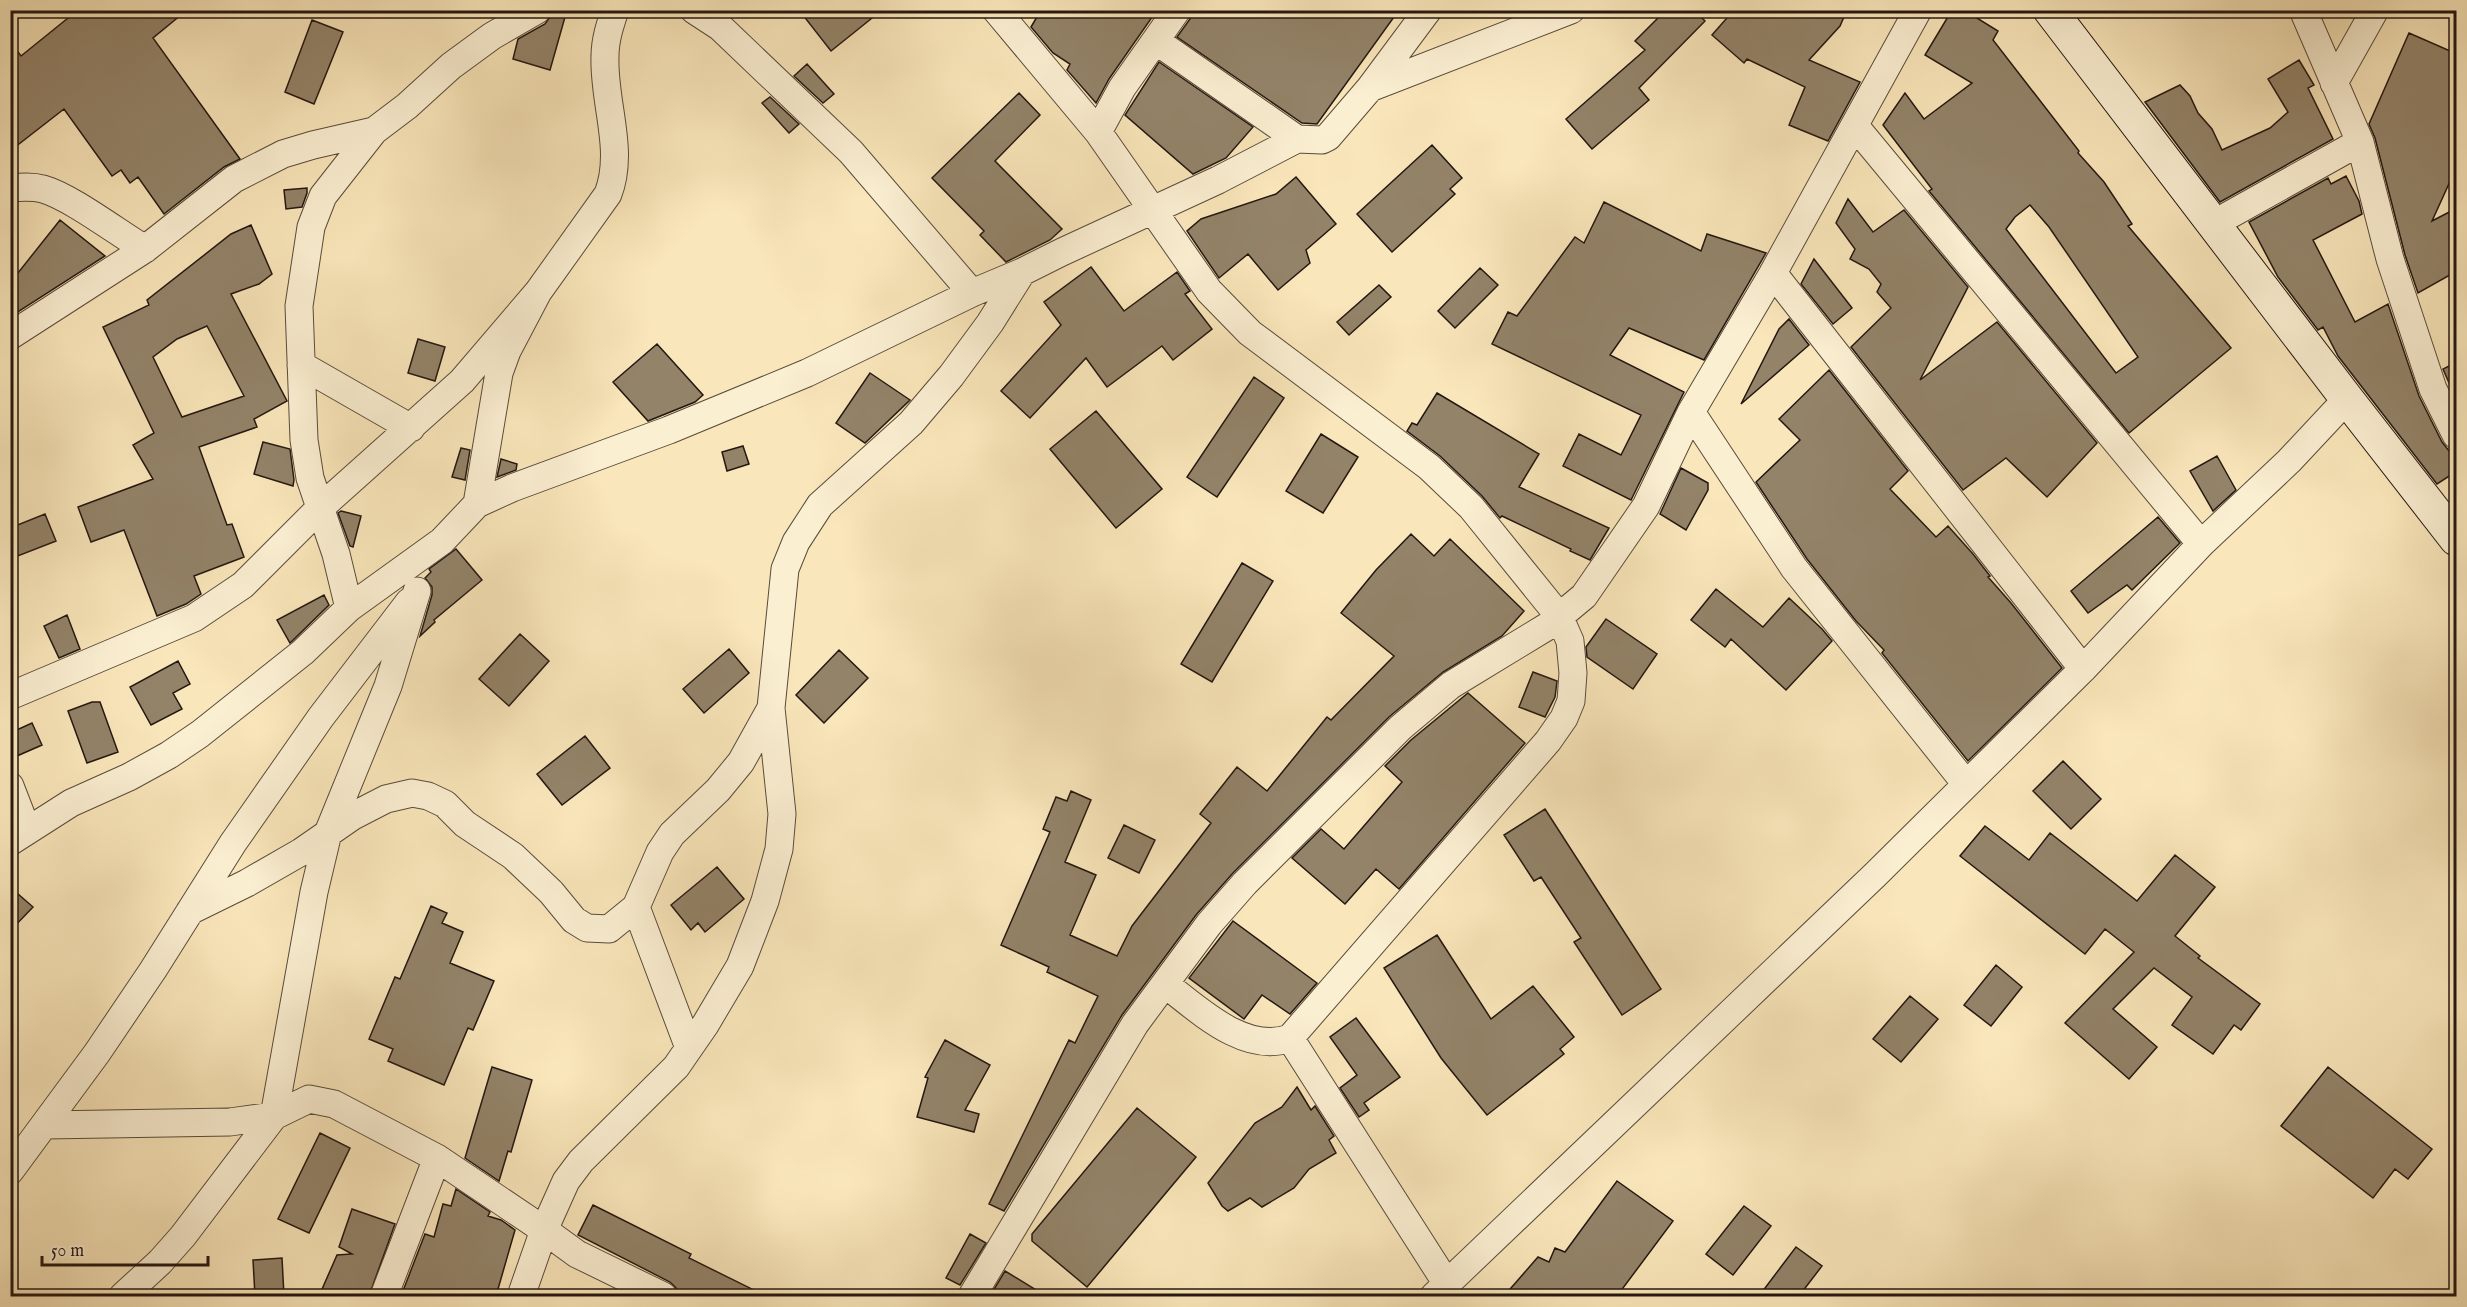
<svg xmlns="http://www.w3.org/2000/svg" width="2467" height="1307" font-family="'IM FELL English',serif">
  <rect width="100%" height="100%" fill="#f9e6ba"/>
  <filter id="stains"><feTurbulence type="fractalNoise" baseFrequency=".00333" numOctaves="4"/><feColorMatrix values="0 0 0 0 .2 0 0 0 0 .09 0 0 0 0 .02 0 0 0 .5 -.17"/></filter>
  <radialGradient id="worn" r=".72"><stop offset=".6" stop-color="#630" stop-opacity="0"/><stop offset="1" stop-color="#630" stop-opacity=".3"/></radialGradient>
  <path fill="#938369" stroke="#241711" stroke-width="1.5" fill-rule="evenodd" d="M78,10H187L153,38L240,159L224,167L164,214L138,177L130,183L121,170L112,176L64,109L10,151V41L21,56Z
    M799,10H882L831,51Z
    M1041,10H1157L1109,79L1096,103L1067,70L1070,64L1053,53L1031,27Z
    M1193,10H1399L1317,124L1302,123L1177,37L1190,19Z
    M1666,10H1694L1705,21L1639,88L1649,100L1592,149L1566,119L1645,50L1635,41Z
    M1734,10H1847L1840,26L1809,60L1860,82L1828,141L1789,125L1805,87L1747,59L1744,63L1712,35Z
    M1952,10H1964L1998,31L1993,40L2079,151L2078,153L2104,182L2132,224L2128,226L2231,348L2129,433L1929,191L1932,189L1883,125L1905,93L1924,119L1972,83L1925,55ZM2030,205L2049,227L2138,357L2116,373L2006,229L2015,217Z
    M552,14L565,17L550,70L513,59L518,39L545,24Z
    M312,20L343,32L314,104L285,92Z
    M2409,33L2457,54V166L2432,221L2457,208V271L2418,293L2405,255L2375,138L2369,124Z
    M2299,60L2314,85L2308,88L2333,139L2220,202L2145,102L2180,85L2190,96L2198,113L2212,129L2222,150L2270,128L2288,112L2268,79Z
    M1159,62L1253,127L1226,158L1193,174L1125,115Z
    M807,64L834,94L823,103L794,76Z
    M1019,93L1040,115L995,161L1062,229L1050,240L1006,262L980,235L984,231L932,178Z
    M770,97L799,124L789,133L762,103Z
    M1432,145L1462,178L1450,189L1455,194L1392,252L1357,214Z
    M2346,176L2359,201L2362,214L2313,240L2355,322L2388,304L2419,396L2442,442L2457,461V471L2437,484L2338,356L2323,327L2318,330L2278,277L2249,222L2328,178L2331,184Z
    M1296,177L1336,224L1306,250L1310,263L1278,290L1248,254L1219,278L1187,231L1201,219L1276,194Z
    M307,188V193L302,207L286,209L284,190Z
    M1848,199L1873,232L1904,210L1968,287L1920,380L1997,322L2097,443L2047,497L2006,458L1963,490L1851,347L1891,308L1877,292L1881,284L1869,269L1850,259L1855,249L1836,223Z
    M1604,202L1701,251L1707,234L1766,253L1704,360L1629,328L1610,355L1684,392L1631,500L1563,466L1579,434L1621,455L1641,415L1492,344L1508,312L1517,316L1575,237L1584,243Z
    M60,220L105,256L10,317V283Z
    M251,225L272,274L259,284L231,294L287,401L254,419L257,427L199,447L227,525L232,524L244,557L194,576L201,594L186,604L157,616L124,530L91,542L78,507L153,479L133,445L154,433L103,327L149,305L147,300L231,234ZM207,326L244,396L182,417L153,357L177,339Z
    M1814,259L1852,308L1833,324L1801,284Z
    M1091,267L1124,311L1177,272L1190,291L1185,294L1212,329L1173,360L1162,346L1107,387L1086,358L1030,418L1001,391L1061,325L1044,302Z
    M1480,268L1498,285L1455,328L1438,311Z
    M1379,285L1391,297L1349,335L1337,322Z
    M1789,319L1809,345L1741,404L1779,329Z
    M418,339L445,347L435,381L408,373Z
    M657,344L703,395L695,402L648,421L613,382Z
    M2457,362V401L2443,369Z
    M1829,370L1908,471L1890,489L1936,537L1948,526L1973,554L1990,576L1988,577L2011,603L2062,668L1968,761L1882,653L1884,650L1856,621L1807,559L1756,482L1800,440L1779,419Z
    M870,373L910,400L865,443L836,423Z
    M1254,377L1284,398L1217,497L1187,477Z
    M1437,393L1539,454L1519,487L1609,528L1590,560L1570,551L1571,549L1502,516L1500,518L1482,496L1440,456L1407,431L1412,423L1417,425Z
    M1096,411L1162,489L1116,528L1050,449Z
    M1321,434L1358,457L1323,513L1286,491Z
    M263,442L290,449L294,480L293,486L254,474Z
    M743,446L749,464L727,471L722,452Z
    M461,448L470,450L465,480L452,477Z
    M2217,456L2236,490L2213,511L2190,471Z
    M501,459L517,464L516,470L497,477Z
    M1681,468L1708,483V490L1686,530L1660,514Z
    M341,511L361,516L353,547L350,546L338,513Z
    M45,514L56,541L10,559V528Z
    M2158,517L2180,543L2132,590L2127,585L2088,613L2071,591Z
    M1411,534L1434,556L1450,539L1524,611L1502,636L1443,672L1389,717L1233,873L1196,915L1122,1015L1004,1211L989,1204L1069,1040L1075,1043L1098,996L1047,972L1049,967L1001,945L1050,832L1043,829L1056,797L1067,801L1071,791L1091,800L1065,862L1096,875L1070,935L1117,956L1132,926L1211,823L1200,814L1237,767L1267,791L1327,717L1331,720L1394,656L1341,613L1376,570Z
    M456,549L482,580L434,620L435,622L420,636L432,595V587L425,578L431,572L429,569Z
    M1242,563L1273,581L1212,682L1181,664Z
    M1716,589L1763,627L1789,598L1822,629L1832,641L1786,690L1731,639L1725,647L1691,620Z
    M324,595L329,605L290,643L277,620Z
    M67,615L80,649L59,658L44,626Z
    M1606,619L1657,654L1633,689L1587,657L1586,647Z
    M520,634L549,661L509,706L479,679Z
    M729,649L749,673L704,713L683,689Z
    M839,650L868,678L824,723L796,695Z
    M178,661L190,684L173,693L182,709L151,725L130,687Z
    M1533,672L1557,681L1555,697L1545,717L1519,707Z
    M1468,693L1525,743L1399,889L1376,869L1345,904L1292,858L1321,829L1344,849L1402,782L1385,766L1411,740Z
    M92,702H100L118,752L87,763L68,711Z
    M32,723L42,745L10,759V733Z
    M585,736L610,768L562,805L537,774Z
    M2063,761L2101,799L2071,829L2033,791Z
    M1545,809L1661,989L1622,1015L1574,942L1581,938L1541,877L1534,881L1504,835Z
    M1124,825L1155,840L1139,873L1108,858Z
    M1985,826L2029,860L2050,833L2137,901L2175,855L2215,887L2175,936L2200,956L2198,958L2260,1004L2241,1030L2234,1025L2213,1054L2172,1025L2192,997L2154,968L2113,1009L2157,1047L2129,1079L2065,1023L2134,952L2105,929L2085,954L1960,856Z
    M717,867L744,899L705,932L698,923L691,930L671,905Z
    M10,887L33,907L10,931Z
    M431,906L447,913L442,923L463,932L450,963L494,981L473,1030L468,1028L444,1085L388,1061L393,1049L369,1039L395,977L400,979Z
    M1233,921L1317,983L1290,1014L1262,995L1244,1019L1189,978Z
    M1437,935L1491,1019L1533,986L1574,1037L1560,1049L1564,1054L1487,1115L1441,1058L1384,968Z
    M1996,965L2022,987L1991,1026L1964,1005Z
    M1910,996L1938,1019L1901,1062L1873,1039Z
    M1356,1018L1400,1077L1364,1103L1369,1110L1359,1117L1340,1088L1357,1075L1330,1037Z
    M945,1040L990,1065L965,1110L979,1114L974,1132L917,1117L928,1078L925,1077Z
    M492,1067L532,1080L511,1152L508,1151L499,1181L465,1158Z
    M2328,1067L2432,1149L2408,1179L2395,1169L2373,1198L2281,1126Z
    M1297,1087L1311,1110L1315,1106L1334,1136L1329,1140L1336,1153L1309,1169L1294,1188L1262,1207L1250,1198L1228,1211L1222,1206L1208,1183L1255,1123L1282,1107Z
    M1137,1108L1196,1157L1087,1287L1032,1241V1234Z
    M320,1133L350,1148L309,1233L278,1219Z
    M1617,1181L1673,1221L1617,1296H1504L1538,1257L1549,1262L1555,1248L1565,1252Z
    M456,1189L490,1212L488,1216L501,1220L515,1230L496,1296H401L425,1234L434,1237L443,1204L451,1206Z
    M593,1205L691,1254L689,1258L766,1296H678L676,1288L670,1282L578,1235Z
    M1744,1206L1771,1226L1733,1275L1706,1254Z
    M352,1209L395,1224L369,1296H319L337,1255L352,1254L339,1247Z
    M970,1234L986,1243L960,1285L946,1278Z
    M1796,1247L1822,1266L1799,1296H1759Z
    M282,1258L284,1296H255L253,1260Z
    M1005,1271L1046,1296H990Z"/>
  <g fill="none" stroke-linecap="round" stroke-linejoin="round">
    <g stroke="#594b3b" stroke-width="29">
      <path id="street" d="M694,10L720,27L851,152L972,293
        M996,10L1098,132L1209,291L1250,333L1429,467L1471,507L1559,616L1570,641L1573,673L1571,701L1564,718L1548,741L1290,1038C1245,1055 1198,1009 1165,984
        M2303,10L2360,142L2390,259L2433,389L2456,435
        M1156,41L1297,139
        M2334,83L2375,10
        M1370,88L1571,10
        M1855,126L2201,544
        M1098,132L1122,88L1177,10
        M10,188C21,187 32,186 43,189C71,197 118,233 145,249
        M2215,223L2360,142
        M1773,273L2083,669
        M10,336L145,249L234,179L283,154L313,145L374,131L407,106L451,66L492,36L537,10
        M301,365L411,428
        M1691,412L1794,568L1966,784
        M477,504L499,373L507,351L538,292L608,194C625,150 603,102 605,56C605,40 610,25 615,10
        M349,608L336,554L310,478L304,440L299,306L311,227L323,196L374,131
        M10,696L194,618L243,585L320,508L462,381L538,292
        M10,786L27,830
        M10,842L71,803L129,777L169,755L200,734L303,652L349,608L442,541L477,504L512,488L669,430L807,373L972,293L1022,272L1062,252L1218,180L1297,139L1322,140L1328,137L1370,88L1428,10
        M636,907L689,1048
        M190,911L247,883L301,852L353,816L386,799L412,793L428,796L445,804L465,824L513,856L551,892L574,920L587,928L609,929L636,907L660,852L672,834L718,790L741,762L771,708
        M1290,1038L1447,1284
        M45,1125L230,1122L274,1116L309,1099L334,1104L437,1158L544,1230L577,1254L663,1296
        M10,1171L97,1053L153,970L233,843L321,717L409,602
        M123,1296L160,1262L183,1236L274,1116L314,892L328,833L388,686L417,591
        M384,1296L437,1158
        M521,1296L544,1230L566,1181L581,1161L676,1067L705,1025L740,966L765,901L779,849L782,814L771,708L785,569L796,542L820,505L911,423L951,376L990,323L1022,272
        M972,1296L1135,1024L1209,924L1245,883L1400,728L1451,685L1548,626L1584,596L1646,506L1691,412L1773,273L1918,10
        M1434,1296L1875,875L2083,669L2201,544L2289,461L2347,399"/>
    </g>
    <g stroke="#241711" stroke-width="35">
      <path id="secondary" d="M2050,10L2347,399L2456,539"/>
    </g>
    <use href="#street" stroke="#fbefd2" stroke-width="27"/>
    <use href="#secondary" stroke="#fbefd2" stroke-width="33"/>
  </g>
  <rect width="2467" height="1307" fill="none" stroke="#f9e6ba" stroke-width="36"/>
  <rect x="12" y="12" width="2443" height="1283" fill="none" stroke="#241711" stroke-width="3"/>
  <rect x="18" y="18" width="2431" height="1271" fill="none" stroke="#241711" stroke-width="1.5"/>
  <path d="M42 1256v9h166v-9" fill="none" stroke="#241711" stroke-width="3"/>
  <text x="51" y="1256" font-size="18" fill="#241711" stroke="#fbefd2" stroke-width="4.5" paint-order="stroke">50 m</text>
  <rect width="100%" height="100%" filter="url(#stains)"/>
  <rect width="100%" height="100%" fill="url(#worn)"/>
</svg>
